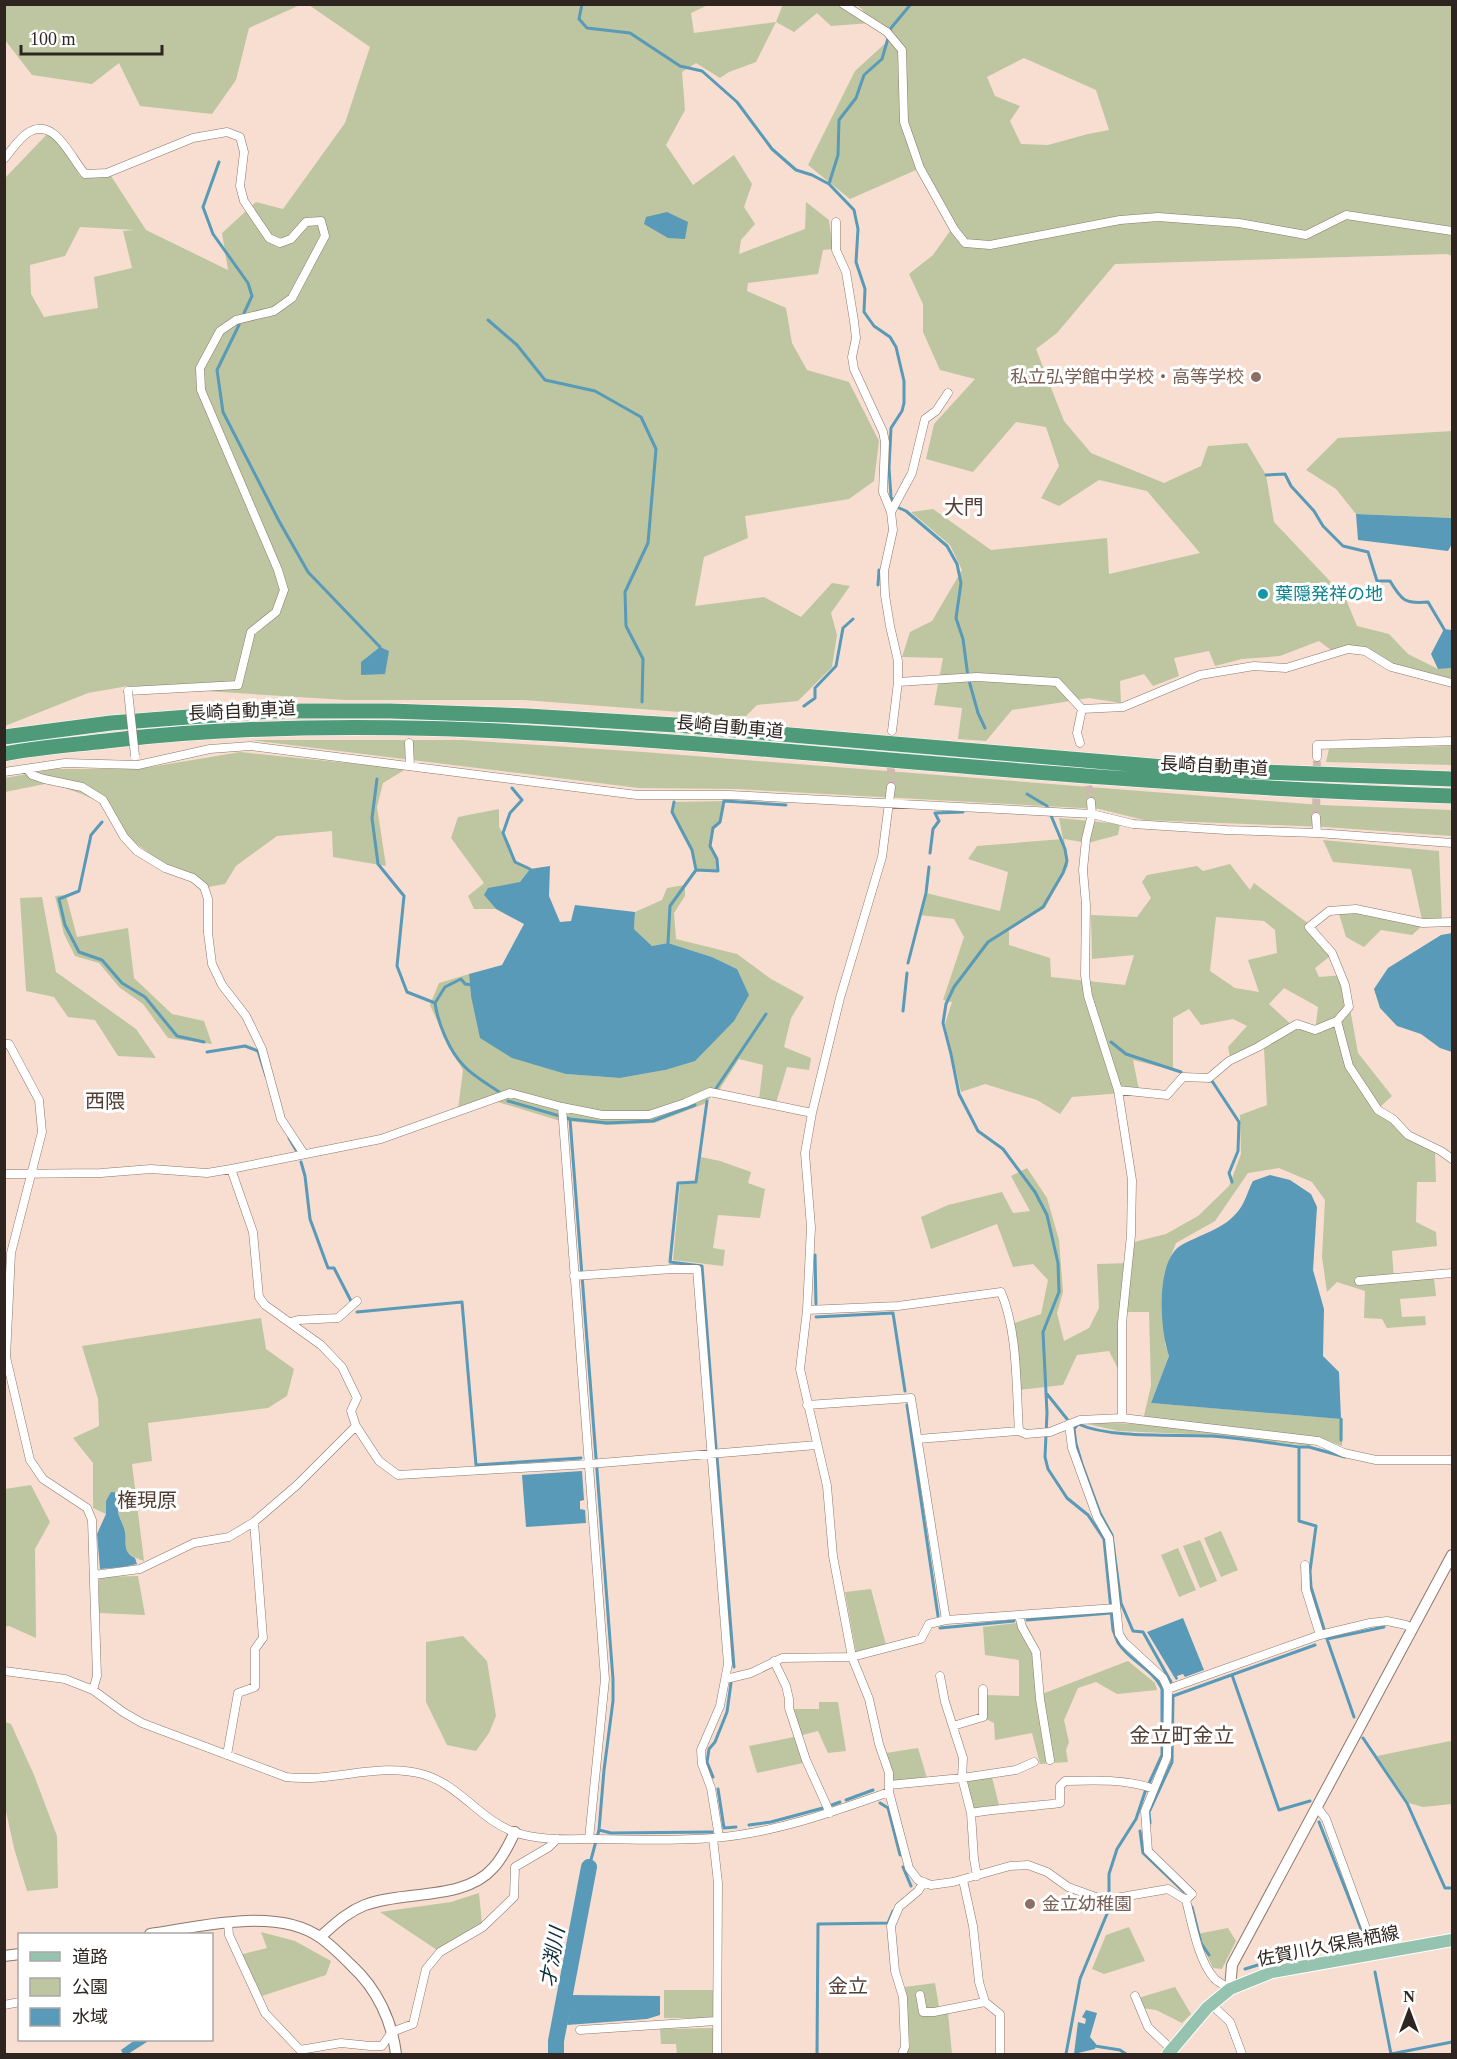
<svg xmlns="http://www.w3.org/2000/svg" width="1457" height="2059" font-family="'Times New Roman','Noto Sans JP',serif">
  <rect width="100%" height="100%" fill="#f7ded1"/>
  <path fill="#bdc6a0" fill-rule="evenodd" d="M5,4H300V5L249,28L236,80L212,114L140,106L119,63L92,84L32,75L5,40Z
    M783,4L838,5L864,11L857,5H1452V256L1447,254L1115,264L1057,333L1036,349L1064,421L1091,453L1164,483L1201,466L1208,446L1247,443L1266,475L1274,522L1345,597L1357,626L1389,634L1408,654L1438,669L1452,668V683L1391,667L1365,651L1335,653L1319,641L1280,656L1242,659L1215,666L1209,651L1174,658L1179,676L1153,686L1144,674L1120,681L1121,703L1089,698L1012,710L986,741L958,739L962,708L934,705L943,658L902,657L910,632L932,621L962,570L950,545L911,512L933,509L991,550L1107,538L1109,574L1200,553L1147,491L1099,480L1059,506L1041,498L1059,466L1046,427L1016,422L973,472L926,459L934,424L975,379L940,370L923,332V304L909,274L933,255L950,231L916,170L850,199L808,165L855,71L891,38L871,23L831,26L817,13L794,32L776,22L756,62L729,72L720,78L696,63L682,72L685,110L666,145L693,185L734,155L752,184L744,207L755,224L741,240L739,254L805,229L806,202L829,220L833,249L823,250L818,274L748,283L747,291L786,308L792,343L807,370L849,382L879,441L874,481L849,499L745,516L748,538L704,557L695,606L764,597L801,617L832,583L850,586L831,613L837,635L832,667L798,701L757,705L745,717L524,700H345L128,686L88,693L5,726V178L53,128L80,176H111L146,230L228,270L222,233L256,202L283,209L345,123L370,47L309,5H708L691,13L694,33L776,22ZM1024,58L1096,90L1109,130L1088,134L1048,145L1021,144L1010,121L1020,106L995,96L987,77ZM80,227L135,230L123,231L132,268L94,277L98,308L44,317L31,294L30,265L65,256Z
    M1452,431V518L1356,514L1336,489L1306,470L1338,438Z
    M250,740H462L644,752L1320,805L1452,810V836L1325,827L1144,820L1099,809L737,789L639,788Z
    M1452,746V765L1326,762L1329,749Z
    M240,752L406,769L383,783L377,807L386,866L333,857L332,831L277,836L236,866L225,884L208,887L193,874L164,864L127,837L101,803L82,794L50,783L5,792V778L54,769H139Z
    M724,801L720,822L713,828L710,846L717,859L718,871L696,870L692,850L672,812L674,802Z
    M499,809V827L510,845L515,861L530,869L520,882L484,895L496,909H474L468,896L484,883L451,838L458,817Z
    M1059,818L1120,824L1118,835L1088,843L1064,839L1068,866L1045,908L1009,930V945L1050,958L1051,977L1125,985L1134,955L1092,959L1091,915L1137,917L1151,898L1142,882L1147,875L1197,866L1203,871L1230,864L1250,890L1254,883L1309,924L1334,953L1315,968L1319,977L1344,975L1358,1053L1392,1096L1380,1107L1399,1119L1402,1135L1435,1150L1436,1182H1417L1416,1222L1436,1232L1437,1246L1392,1251L1394,1280L1434,1278L1436,1296L1400,1299L1402,1317L1425,1316L1426,1325L1387,1328L1382,1319L1364,1318L1365,1291L1337,1282L1327,1292L1322,1257L1325,1200L1312,1182L1279,1168L1248,1173L1215,1221L1176,1243L1169,1261L1165,1344L1169,1356L1151,1403L1343,1419L1342,1446L1317,1437L1309,1446L1214,1435L1118,1431L1079,1422L1142,1424L1151,1386L1149,1312H1126L1119,1371L1109,1351L1077,1355L1063,1385L1019,1390L1012,1324L1041,1314L1048,1280L1033,1264L1013,1267L997,1224L931,1249L921,1217L948,1205L1002,1192L1013,1213L1030,1211L1011,1176L1027,1168L1047,1198L1059,1240L1063,1292L1057,1313L1064,1341L1089,1328L1099,1308L1097,1264L1131,1263L1134,1242L1166,1234L1198,1216L1229,1186L1241,1154L1240,1115L1267,1105L1264,1048L1231,1062L1228,1047L1247,1026L1233,1019L1201,1025L1189,1009L1173,1018V1070L1133,1060L1140,1095L1122,1093L1072,1097L1060,1114L1037,1100L985,1084L961,1092L945,1024L952,1002L943,1000L964,937L954,919L920,915L926,893L1000,911L1008,872L968,859L977,846L1063,839ZM1216,917L1264,921L1275,930L1277,953L1248,960L1259,992L1235,988L1210,971ZM1284,988L1318,1007L1315,1032L1295,1028L1269,1004Z
    M1323,840L1439,851L1442,921L1422,920L1411,869L1333,862Z
    M685,885V896L674,913L676,939L737,954L771,979L804,997L791,1018L784,1047L811,1058L809,1070L787,1067L776,1103L759,1100L763,1065L739,1059L719,1090L704,1104L654,1123L607,1125L557,1120L498,1102L458,1109L463,1070L448,1044L430,1005L439,983L469,974L471,996L566,1074L620,1078L665,1070L737,969L712,957L668,943L652,946L634,929L635,912L662,900L667,888Z
    M66,895L77,937L128,928L134,978L172,1014L204,1021L212,1044L168,1038L143,1004L119,987L99,963L75,956L64,934L55,896Z
    M42,897L56,972L136,1029L156,1058L118,1056L95,1020L68,1017L54,997L26,991L20,898Z
    M1359,913L1423,925L1412,935L1381,930L1364,947L1346,937L1339,914Z
    M701,1157L720,1161L751,1172L748,1183L765,1189L760,1218L718,1215L713,1248L725,1250L723,1266L673,1260L680,1184L697,1183Z
    M261,1318L266,1349L294,1369L287,1396L268,1408L148,1423L152,1461L132,1464L144,1561C120,1552 128,1552 125,1532C124,1525 120,1519 118,1513L122,1503L106,1501V1514L93,1508V1463L73,1438L99,1426L98,1399L82,1346Z
    M31,1485L50,1522L35,1549L36,1638L9,1626L4,1627L5,1489Z
    M1221,1531L1238,1570L1221,1577L1204,1538Z
    M1200,1540L1217,1581L1200,1588L1183,1546Z
    M1178,1548L1196,1590L1179,1597L1161,1555Z
    M138,1576L145,1615L99,1613V1577Z
    M871,1589L886,1645L856,1652L845,1592Z
    M1025,1622L1039,1648L1042,1694L1128,1661L1155,1683L1157,1690L1117,1694L1096,1682L1078,1688L1064,1720L1069,1742L1066,1750L1068,1762L1040,1764L1032,1733L995,1740L994,1723L986,1719L987,1695L1019,1696V1660L985,1655L983,1627Z
    M463,1636L487,1661L496,1716L489,1733L476,1751L447,1745L426,1702V1642Z
    M819,1702H838L846,1751L828,1753L818,1731L799,1736L792,1709H819Z
    M5,1722L11,1724L34,1775L57,1836L58,1888L27,1891L14,1848L5,1807Z
    M794,1737L803,1763L757,1773L749,1746Z
    M1450,1741L1452,1742V1804L1423,1807L1409,1803L1377,1756Z
    M918,1748L927,1778L893,1783L886,1753Z
    M992,1777L999,1805L973,1811L965,1780Z
    M479,1893L482,1924L437,1950L380,1912L451,1902Z
    M1129,1927L1145,1961L1104,1974L1092,1969L1106,1935Z
    M1228,1928L1236,1941L1222,1969L1213,1968L1197,1934Z
    M261,1932L295,1941L331,1961L326,1975L259,1997L239,1955L267,1948Z
    M935,1983L940,2013L948,2012L952,2054H906L910,2046L905,1987Z
    M1175,1987L1191,2014L1182,2023L1156,2010L1142,2008L1138,1998Z
    M664,1990H714V2018H664Z
    M713,2028L714,2054H677L676,2044H661L660,2029Z"/>
  <path fill="#589ab7" d="M667,212L688,222L685,239L668,238L644,224L646,217Z
    M1356,514L1452,518V544L1448,551L1358,540Z
    M1444,629L1452,630V668L1438,669L1431,654Z
    M380,647L389,651L385,674L361,675V662Z
    M550,866L549,896L560,922L571,921L575,905L635,912L634,929L652,946L668,943L712,957L737,969L749,995L734,1021L695,1061L665,1070L620,1078L566,1074L512,1058L480,1038L471,996L469,974L502,965L524,924L496,909L484,895L488,888L520,882L530,869Z
    M1452,933V1052L1440,1048L1421,1034L1397,1026L1380,1008L1374,989L1388,968L1441,935Z
    M1270,1175L1290,1180L1311,1194L1317,1207L1313,1270L1324,1309L1323,1356L1339,1372L1341,1419L1151,1403L1169,1356C1160,1331 1155,1263 1180,1246C1200,1234 1224,1230 1239,1210C1245,1203 1248,1190 1253,1181Z
    M582,1471L584,1500L580,1501V1509L585,1510L586,1523L526,1527L522,1475Z
    M111,1492L122,1493V1503L118,1513C120,1519 124,1526 125,1532C127,1543 122,1552 135,1558L137,1564L123,1567L100,1569L97,1534L106,1514V1501Z
    M1183,1618L1204,1670L1185,1677L1183,1674L1177,1676L1178,1679L1176,1680L1147,1632Z
    M572,1995L660,1996V2015L647,2019L567,2025Z
    M1086,2010L1097,2013L1090,2037L1096,2044L1095,2049L1074,2054L1078,2022L1085,2024L1086,2019L1082,2017Z
    M135,2040H150L128,2054H123L121,2050Z"/>
  <g fill="none" stroke-linecap="round" stroke-linejoin="round">
    <path stroke="#589ab7" stroke-width="3" d="M582,4L579,19L587,28L630,33L680,66L702,71L737,102L772,149L796,170L812,175L829,184L854,210L858,229L856,262L865,289L864,312L874,326L890,337L896,347L904,381V403L902,411L891,428L889,468L891,497L897,507L906,511L947,546L957,564L961,583L956,618L963,639L968,677L978,713L985,728
      M219,162L203,207L213,234L248,283L252,296L244,313
      M829,184L838,155L839,120L856,98L864,75L882,59L891,28L911,4
      M488,320L517,345L545,380L595,391L641,417L656,449L648,543L625,592L626,626L643,659L642,702
      M239,325L217,370L223,412L279,521L308,572L380,647
      M1266,475L1285,474L1291,486L1314,511L1323,526L1343,546L1368,552L1377,581H1390C1402,601 1405,604 1428,602L1444,629
      M878,585L879,570
      M804,706L815,698V688L836,666L843,628L853,619
      M377,779L372,818L378,864L404,896L397,966L407,992L435,1003
      M512,788L522,800L510,813L503,833L515,862L530,869
      M1027,794L1047,806L1065,849L1067,861L1063,873L1043,907L988,942L954,987L946,1004L943,1023L951,1054L959,1094L978,1131L1003,1149L1035,1192L1047,1215L1058,1263L1059,1292L1043,1332L1047,1413L1045,1457L1048,1469L1067,1498L1088,1515L1104,1539L1113,1630C1115,1634 1116,1640 1119,1644C1130,1661 1154,1670 1162,1689V1755L1145,1792L1136,1819L1117,1849L1109,1874V1909L1080,1979L1066,2054
      M674,802L672,812L692,850L696,870
      M102,822L91,835L79,891L59,899L65,925L79,952L102,960L122,983L145,997L177,1036L204,1042
      M930,853L933,829L939,821L935,813L963,812
      M668,943L670,906L696,870L718,871L717,859L710,846L713,828L720,822L724,801L786,805
      M908,963L926,893L929,867
      M473,985L465,984L461,979L445,987L435,1003C438,1023 449,1051 464,1066C474,1077 490,1085 502,1094
      M903,1011L907,973
      M1111,1042L1126,1054L1181,1072
      M207,1052L245,1046L258,1051L266,1076
      M1210,1081H1212L1239,1122L1238,1151L1229,1173L1232,1182
      M715,1090L766,1014
      M508,1101L570,1119L613,1679V1701L604,1770L599,1830L589,1867
      M707,1101L696,1182L678,1183L670,1262L702,1266L716,1448
      M570,1119L607,1123L653,1121L695,1105
      M289,1138L296,1150
      M301,1162L305,1176L310,1219L328,1268H334L351,1301
      M815,1255L816,1304
      M357,1312L462,1302L476,1465L581,1458
      M816,1317L893,1313L905,1391
      M1047,1394L1067,1419
      M907,1405L938,1616
      M1341,1440V1419
      M717,1457L734,1667
      M1027,1620L1111,1613
      M940,1628L1014,1621
      M1324,1629L1311,1587L1310,1571L1316,1526L1299,1521V1447H1309L1345,1457
      M1232,1675L1279,1810L1310,1801
      M1171,1682L1143,1632L1133,1631L1121,1603L1112,1535L1100,1513L1082,1464L1076,1444L1074,1429L1078,1424C1112,1439 1173,1434 1212,1436C1241,1438 1270,1443 1299,1447
      M1354,1717L1327,1639L1384,1627
      M1363,1738L1407,1803L1445,1888H1452
      M713,1777L707,1762L709,1749L715,1742L727,1712L731,1683
      M718,1789L724,1828L736,1827
      M846,1800L873,1790
      M880,1803L888,1808L900,1855
      M832,1805L840,1802
      M1150,1823L1149,1812L1172,1762L1173,1696L1315,1645
      M749,1825L771,1822L823,1808
      M599,1830L611,1833L712,1832
      M1140,1831L1143,1853L1184,1892
      M903,1867L911,1886
      M1192,1907L1201,1943L1209,1955
      M1245,1969L1287,1956L1367,1944L1319,1822
      M1375,1972L1391,2054
      M1095,2046L1120,2050L1126,2054
      M4,2054H6
      M817,2054L818,1924L888,1923L893,1911
      M1391,2054L1452,2042"/>
    <path stroke="#589ab7" stroke-width="16" d="M556,2054V2041L589,1867"/>
    <path stroke="#cfb9ae" stroke-width="8" stroke-dasharray="8 4" stroke-linecap="butt" d="M1086,774L1091,802
      M891,787V758
      M1316,817L1317,757"/>
    <g stroke="#8d776c" stroke-width="9">
      <path id="street" d="M843,4L887,32L902,50L904,122L920,168L954,229L965,243L990,245L1120,220L1158,217L1239,223L1306,235L1346,215L1452,231
        M4,159C11,151 18,140 26,134C54,114 70,157 85,174L107,173L193,138L227,132L240,137L244,152L240,186L244,201L269,238L280,243L291,239L306,222L321,221L325,236L292,298L274,311L236,320L220,331L200,368L201,390L278,570L284,590L276,612L251,632L238,685L128,691
        M836,222V250L846,272L854,321L856,338L852,357L854,369L883,432L885,442L883,492L891,512L893,530L884,571L885,595L890,626L898,661V682L892,731
        M891,512L912,473L925,419L936,411L948,393
        M898,682L977,677L1057,682L1082,709
        M1082,709L1123,707L1200,675L1254,666L1286,668L1348,649L1365,651L1391,667L1452,683
        M409,743L410,766
        M1080,743L1077,733L1082,709
        M1317,757V745L1452,741
        M27,769L32,775L44,779L82,787L103,800L124,837L137,851L165,868L193,878L204,887L208,899V933L212,964L222,985L246,1016L262,1049L281,1119L304,1154
        M4,772L65,763L138,765L210,749L250,746L637,795H730L1092,814L1133,824L1226,830L1317,833L1452,843
        M891,787L882,857L840,998L812,1113L805,1153L811,1227L807,1310L800,1369L827,1486L833,1556L852,1657L869,1699L879,1744L889,1773V1792L909,1868L918,1880L931,1885L953,1882L1010,1866L1028,1865L1047,1872L1068,1887L1104,1900L1168,1889L1186,1900C1192,1923 1198,1960 1214,1978C1217,1982 1225,1985 1230,1989
        M1091,802L1092,814L1086,839L1083,870L1086,905L1085,975L1088,996L1118,1090L1132,1180L1131,1235L1122,1323V1418
        M1316,817L1317,833
        M1452,922L1423,923L1356,909L1329,911L1309,927L1332,953L1345,985L1349,1007L1337,1021L1349,1066L1378,1110L1393,1119L1408,1135L1441,1151L1452,1159
        M4,1044H9L39,1100L42,1132L11,1253L6,1357L30,1460L43,1479L87,1508L92,1520L97,1676L93,1690
        M1118,1090L1167,1095L1183,1077L1209,1078L1229,1061L1258,1047L1297,1024L1315,1030L1337,1021
        M562,1107L605,1679L589,1839
        M231,1169L253,1232L259,1297L265,1305L321,1345L342,1367L357,1398L351,1411L356,1426L379,1461L398,1475L589,1464L817,1445
        M4,1174L101,1173L151,1169L207,1173L231,1169L381,1139L510,1093L562,1107L602,1115H649L685,1103L710,1092L812,1113
        M574,1276L672,1269H697L728,1664L720,1706L701,1750L702,1764L711,1788L719,1837
        M1359,1281L1452,1273
        M807,1310L898,1306L1001,1292C1018,1332 1016,1387 1019,1431L1026,1434L1050,1432L1080,1420L1122,1418L1318,1441L1344,1453L1376,1460H1452
        M291,1322L298,1320L338,1318L357,1301
        M1069,1424L1072,1448L1097,1517L1109,1538L1119,1634L1124,1642L1163,1678L1168,1689L1167,1757L1145,1811L1148,1851L1192,1894L1186,1900
        M918,1439L1019,1431
        M1305,1565L1306,1590L1320,1635
        M94,1575L140,1569L194,1543L229,1537L254,1522L297,1485L356,1426
        M1019,1615L1022,1627L1036,1652L1040,1699L1050,1760
        M946,1620L1116,1608
        M774,1661L786,1686L789,1699V1708L806,1760L830,1813
        M4,1671L65,1679L93,1690L123,1712L142,1723L286,1777C330,1783 378,1762 422,1774C459,1784 479,1819 514,1832C539,1841 568,1839 595,1839C634,1840 675,1841 714,1838C774,1833 833,1812 889,1792
        M940,1676L945,1702L963,1758L962,1778L1016,1770L1034,1762
        M726,1679L751,1673L782,1658L852,1657L921,1639L929,1624L946,1620L911,1398L807,1405
        M1168,1689L1320,1635L1370,1623L1387,1621L1406,1625L1413,1629
        M953,1726L983,1717V1689
        M227,1755L238,1693L255,1687V1649L263,1638L254,1522
        M889,1785L962,1778L971,1813L974,1859L977,1876
        M1317,1807L1326,1819L1375,1953
        M971,1813C1000,1808 1030,1807 1060,1803V1786L1065,1781C1095,1780 1126,1779 1154,1789
        M713,1838L718,1883L717,2054
        M963,1880L973,1926L979,1982L985,2002L1000,2014V2054
        M228,1923L229,1935L265,2013L300,2050L341,2043L370,2046H382L392,2032L413,2024L426,1969L440,1952L483,1927L514,1897L515,1867L549,1847L557,1839
        M920,1995L923,2012H934L985,2002
        M1135,1996L1148,2027L1172,2050
        M1211,2004L1230,2022L1242,2054
        M4,2005L20,2002
        M580,2030L716,2021
        M902,2054L905,2047L903,1997L895,1971L891,1926L899,1907L918,1891L924,1882"/>
    </g>
    <g stroke="#8d776c" stroke-width="12">
      <path id="secondary" d="M150,1934C200,1927 277,1906 321,1938C332,1946 342,1956 352,1966C377,1989 392,2021 396,2054
        M320,1937C335,1924 347,1912 365,1905C404,1890 464,1901 493,1868C503,1858 509,1844 515,1832
        M4,1956L20,1954
        M1230,1989L1232,1965L1452,1555"/>
    </g>
    <g stroke="#fff" stroke-width="14">
      <path id="primary" d="M1168,2054L1207,2008L1230,1989L1272,1972L1452,1940"/>
    </g>
    <g stroke="#fff" stroke-width="16">
      <path id="highway" d="M4,737L111,723L188,717L272,711H390L528,716L676,725L1187,769L1452,779
        M4,754C38,747 72,745 106,741C324,715 543,731 761,749C991,769 1221,789 1452,796"/>
    </g>
    <use href="#street" stroke="#fff" stroke-width="8"/>
    <use href="#secondary" stroke="#fff" stroke-width="10"/>
    <use href="#primary" stroke="#95c3af" stroke-width="12"/>
    <use href="#highway" stroke="#4f9b79" stroke-width="15"/>
    <g stroke="#8d776c" stroke-width="9" stroke-linecap="butt">
      <path id="street-bridge" d="M128,691L135,756"/>
    </g>
    <use href="#street-bridge" stroke="#fff" stroke-width="8"/>
  </g>
  <g fill="#8d6e63" stroke="#fff" stroke-width="2">
    <circle cx="1256" cy="377" r="6"/>
    <circle cx="1030" cy="1904" r="6"/>
  </g>
  <circle fill="#0f9aa8" stroke="#fff" stroke-width="2" cx="1263" cy="594" r="6"/>
  <g text-anchor="middle" dominant-baseline="central" stroke-width="6" stroke-linejoin="round" paint-order="stroke">
    <g font-size="18" fill="#785e54" stroke="#fff" text-anchor="end">
      <text x="1244" y="377">私立弘学館中学校・高等学校</text>
      <text x="1042" y="1904" text-anchor="start">金立幼稚園</text>
    </g>
    <g font-size="18" fill="#0d838f" stroke="#fff" text-anchor="start">
      <text x="1275" y="594">葉隠発祥の地</text>
    </g>
    <g font-size="18" fill="#2e2520" stroke="#fff">
      <text transform="translate(242 711) rotate(-3)">長崎自動車道</text>
      <text transform="translate(730 727) rotate(5)">長崎自動車道</text>
      <text transform="translate(1214 766) rotate(3)">長崎自動車道</text>
      <text transform="translate(1328 1946) rotate(-11)">佐賀川久保鳥栖線</text>
    </g>
    <g font-size="20" fill="#523e34" stroke="#fff">
      <text x="964" y="507">大門</text>
      <text x="105" y="1101">西隈</text>
      <text x="147" y="1500">権現原</text>
      <text x="848" y="1986">金立</text>
    </g>
    <g font-size="20" font-style="italic" fill="#0e2e3b" stroke="#fff">
      <text transform="translate(552 1957) rotate(-80)">才渕川</text>
    </g>
    <g font-size="21" fill="#523e34" stroke="#fff">
      <text x="1182" y="1736">金立町金立</text>
    </g>
  </g>
  <rect width="1457" height="2059" fill="none" stroke="#2e2520" stroke-width="12"/>
  <rect x="18" y="1933" width="195" height="108" fill="#ffffff" stroke="#aba8a6" stroke-width="1.5"/>
  <rect x="30" y="1952" width="30" height="9" fill="#95c3af" stroke="#aba8a6" stroke-width="1.5"/>
  <text x="72" y="1963" font-size="18" fill="#2e2520">道路</text>
  <rect x="30" y="1978" width="30" height="18" fill="#bdc6a0" stroke="#aba8a6" stroke-width="1.5"/>
  <text x="72" y="1993" font-size="18" fill="#2e2520">公園</text>
  <rect x="30" y="2008" width="30" height="18" fill="#589ab7" stroke="#aba8a6" stroke-width="1.5"/>
  <text x="72" y="2023" font-size="18" fill="#2e2520">水域</text>
  <g transform="translate(1409 2011)" stroke="#ffffff" stroke-width="4.5" paint-order="stroke">
  <path d="M0-4.5L10 22L0 15L-10 22Z" fill="#2e2520"/>
  <text y="-9" font-size="16" font-weight="bold" text-anchor="middle" fill="#2e2520">N</text>
  </g>
  <path d="M21 45v9h141v-9" fill="none" stroke="#2e2520" stroke-width="3"/>
  <text x="30" y="45" font-size="18" fill="#2e2520" stroke="#ffffff" stroke-width="4.5" paint-order="stroke">100 m</text>
</svg>
